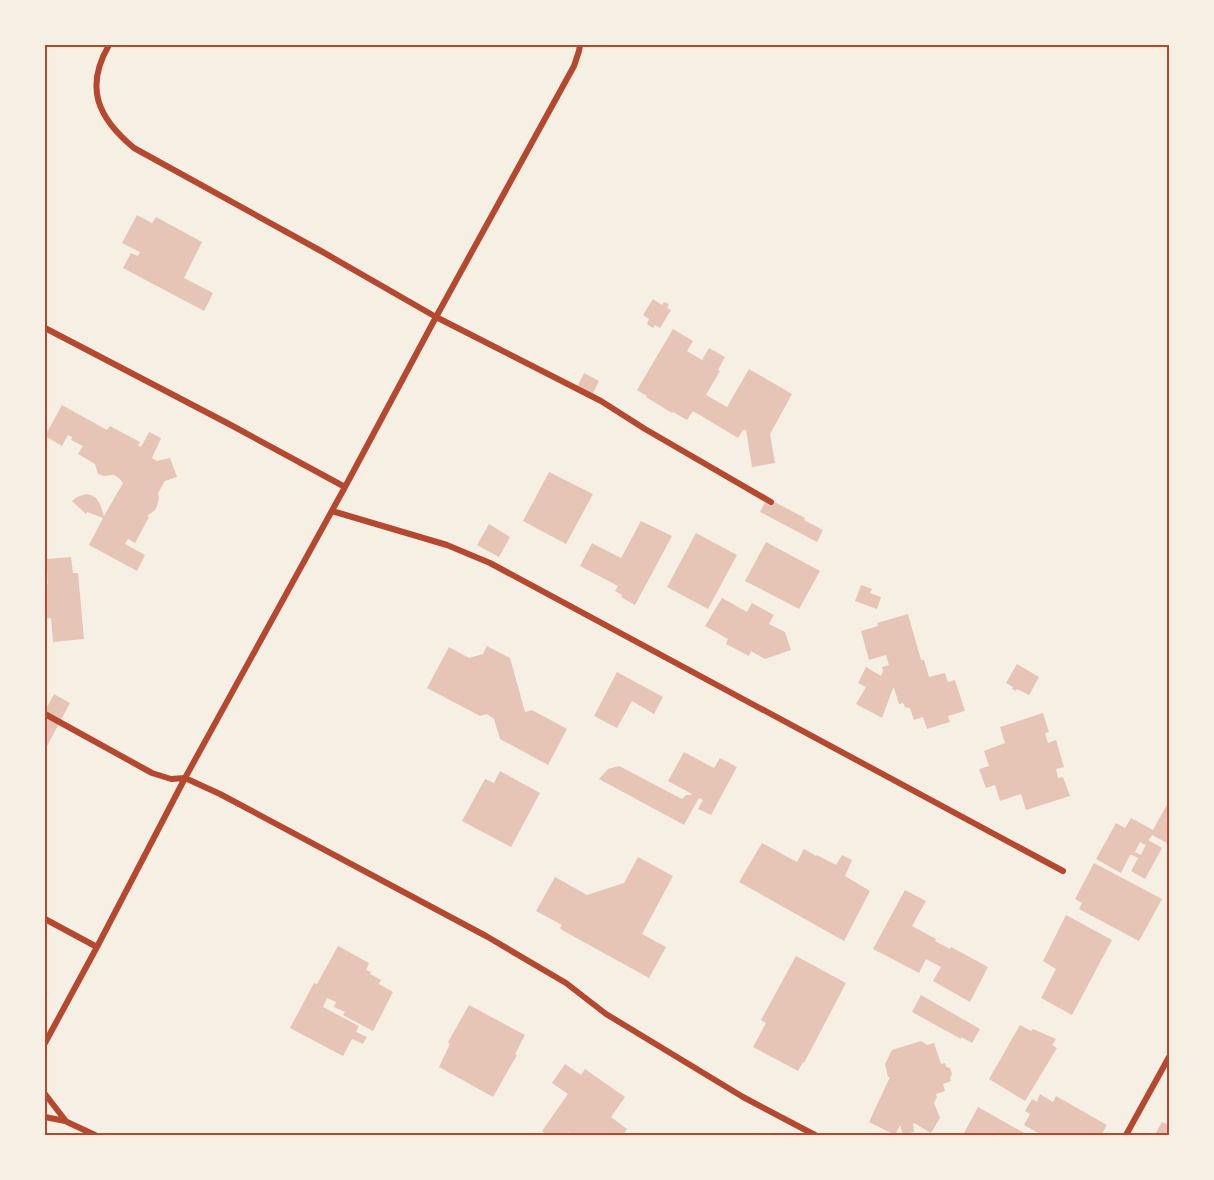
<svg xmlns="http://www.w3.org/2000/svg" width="1214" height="1180" font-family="Raleway,sans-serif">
  <rect width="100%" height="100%" fill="#f6efe4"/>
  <path fill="#e6c5b7" d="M137,215L152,223L156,217L202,242L184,278L213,293L204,311L123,268L131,253L138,256L140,252L122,243Z
    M653,299L662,305L664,302L669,304L667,308L671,310L660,328L655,325L653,328L647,324L649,319L643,315Z
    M673,329L693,341L687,351L702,360L709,348L725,357L718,370L720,371L706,395L727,407L749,369L792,394L770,434L775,463L752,467L746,430H743L738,438L693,411L687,420L673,412L672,413L646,397L647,396L637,390Z
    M584,373L599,381L592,395L577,387Z
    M62,405L107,430L110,426L140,442L138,445L141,447L149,432L161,438L152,458L157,461L170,458L177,477L165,481L158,493L159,498L157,506L155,510L147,516L149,517L135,543L128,539L125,544L145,555L137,571L89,545L103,518L87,512L86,514L72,501L77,497L86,494L91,495L96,498L100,504L104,516L123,483L119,478L114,475L104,476L98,474L95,464L78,454L83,446L71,440L72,437L68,435L62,446L45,436Z
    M549,472L593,494L566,544L523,521Z
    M767,498L805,518L804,520L823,530L817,542L760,512Z
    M641,521L672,536L635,605L621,597L622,595L615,591L618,586L580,566L592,543L621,558Z
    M489,524L510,537L499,557L477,545Z
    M696,533L737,555L708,609L667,587Z
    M766,542L820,571L799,609L745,581Z
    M71,557L73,573H78L84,639L53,642L51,618L45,619V585L48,584L46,559Z
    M861,585L872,589L870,593L881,597L877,609L855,601Z
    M722,598L747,612L752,603L774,615L769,624L785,632L791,650L765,659L751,651L749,656L726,644L728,639L705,626Z
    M908,614L921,660H924L929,677L945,673L948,682L955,680L965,711L948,716L950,722L927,729L923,717L914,720L910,708L905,707L903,703L899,704L894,688H893L882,718L856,704L866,687L858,683L866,667L881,676L883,671L882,667L889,665L886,655L869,660L861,631L878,626L877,623Z
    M487,646L510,658L525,712L532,710L567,729L548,765L500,739L494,719L487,714L480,716L427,688L449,647L469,658L483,654Z
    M1017,664L1039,677L1029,695L1017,689L1016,691L1012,689L1013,687L1006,683Z
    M617,672L663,697L654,714L632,701L617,728L594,716Z
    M54,694L70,703L47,746L45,745V711Z
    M1043,713L1049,732L1045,733L1048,743L1056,740L1064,767L1056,769L1058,778L1063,777L1070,796L1026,810L1021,794L1000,801L995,785L986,788L979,769L989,766L984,751L1005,743L1000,727Z
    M684,752L714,768L720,758L737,767L711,815L698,809L703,800L699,798L684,825L599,779L608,769L619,766L682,799L686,795H691L692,794L668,781Z
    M500,771L540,793L511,847L462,821L485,779L494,783Z
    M1169,801V844L1152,835L1145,845L1140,842L1135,852L1141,855L1148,840L1162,848L1145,879L1131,871L1138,858L1132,855H1130L1121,873L1096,859L1116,823L1125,828L1131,818L1153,830Z
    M762,843L797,862L804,849L816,856L817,855L836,865L842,855L852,860L845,876L870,891L844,941L739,882Z
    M638,857L673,876L642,934L666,947L649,978L562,930L560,928L562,925L536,911L555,877L587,895L624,883Z
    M1094,863L1162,899L1139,941L1079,909L1082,903L1075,899Z
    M905,890L926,901L912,926L936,939L935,941L950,949L951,947L988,967L970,1002L933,981L941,967L926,959L919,973L873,949Z
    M1066,915L1112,940L1072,1015L1041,998L1056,969L1043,961Z
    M338,946L369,963L366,970L371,972L370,974L381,980L379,984L393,992L373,1031L343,1015L345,1012L334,1007L336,1002L327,998L323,1007L359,1026L356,1032L367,1037L363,1044L352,1039L343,1056L290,1028L314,983L317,984Z
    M796,956L846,983L804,1063L803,1062L798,1071L753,1047L766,1023L761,1020Z
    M921,995L980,1029L972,1043L961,1037V1039L912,1012Z
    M469,1005L525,1035L515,1054L517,1055L493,1097L439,1067L450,1044L448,1042Z
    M1020,1025L1031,1031L1033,1029L1056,1039L1052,1045L1057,1048L1025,1101L989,1079Z
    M921,1041L927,1045L934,1043L941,1064L945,1063L946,1067L950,1068L952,1074L950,1078L951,1081L943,1084L945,1091L936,1094L937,1097L934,1103L940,1118L931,1133L914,1123L913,1124L914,1132L909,1133L910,1135H903L900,1125L895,1135L869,1122L890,1077H888L885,1064L892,1050Z
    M565,1064L581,1075L585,1069L625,1097L611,1117L627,1129L623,1135H572L568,1132L566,1135H547L542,1131L568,1094L552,1083Z
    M1040,1094L1053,1102L1056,1096L1107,1125L1101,1135H1042L1024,1125L1030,1114L1025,1111L1032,1099L1037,1102Z
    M978,1107L1028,1135H963Z
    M1162,1122L1169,1125V1135H1155Z"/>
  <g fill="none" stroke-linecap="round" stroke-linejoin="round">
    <path stroke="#b5482f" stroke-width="6" d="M109,45C84,88 98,118 134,148L321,251L436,317L601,401L645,429L771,502
      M45,328L229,424L345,487
      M332,511L447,545L490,563L1063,871
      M45,714L152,773L171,779L185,778L220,794L486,936L566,983L606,1014L743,1097L815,1135
      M45,919L97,947
      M45,1043L97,947L185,778L345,487L436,317L574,66L579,51L580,45
      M45,1094L65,1120
      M45,1117L65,1121L95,1135
      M1126,1135L1169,1057"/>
  </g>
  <rect width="1214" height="1180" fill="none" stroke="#f6efe4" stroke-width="93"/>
  <rect x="46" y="46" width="1122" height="1088" fill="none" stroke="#b5482f" stroke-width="2"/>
</svg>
